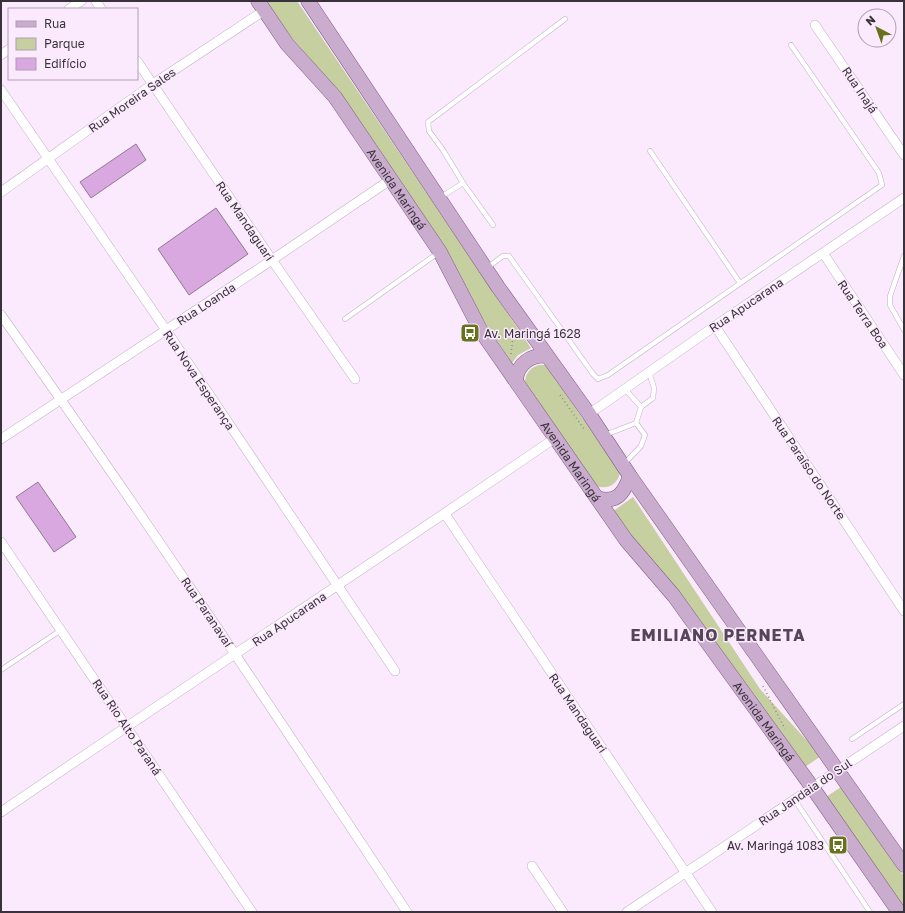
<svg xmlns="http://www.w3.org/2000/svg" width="905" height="913" font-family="'Golos Text',sans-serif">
  <rect width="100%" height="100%" fill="#fbeafd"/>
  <path fill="#c5cf9f" d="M265,1H297L531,348L518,355L512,363L487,326L445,249L339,92L292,38Z
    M539,365H546L620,473C617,485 607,490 596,486L525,381C526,373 531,367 539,365Z
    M633,497L760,689L821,756L805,767L612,512Z
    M841,787L904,876V911L826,797Z"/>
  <path fill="#d9a8e0" stroke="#8e7b90" d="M136,144L146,160L91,198L80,182Z
    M216,208L248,254L189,295L158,249Z
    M38,482L76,537L54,552L16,497Z"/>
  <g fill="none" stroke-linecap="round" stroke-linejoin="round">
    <g stroke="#c2aec5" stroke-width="5.5">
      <path id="service" d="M650,151L740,283
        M463,183L493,225
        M441,197L463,183L443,150L429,131L428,122L565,19
        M904,256L890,296V305L904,330
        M488,267L503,256H509L593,374L598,379L608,375L882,185L879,173L791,45
        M345,319L438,253
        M625,389L641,407L636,423
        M641,407L653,398L654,388L649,372
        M605,435L636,423L645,435L641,446L624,464
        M1,670L61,630
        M852,739L904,704
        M794,799L870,912"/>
    </g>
    <g stroke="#c2aec5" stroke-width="10">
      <path id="minor" d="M96,1L101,9
        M69,9L81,1
        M815,25L904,155
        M1,55L9,49
        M137,61L272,260L355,379
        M1,90L166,330L395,671
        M1,192L153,84L265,10
        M823,253L904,375
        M1,315C141,511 274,712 407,912
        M715,326L904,611
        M589,414L715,326L904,198
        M1,439L272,260L390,180
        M445,514L712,912
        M1,542L252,912
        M1,812C185,686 372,564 555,438
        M532,866L563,912
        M627,912L904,726"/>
    </g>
    <g stroke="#815f86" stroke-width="15">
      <g id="primary">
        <path id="s1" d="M258,1L287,44L335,97L440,252L481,331L626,540L674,596L712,649L812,787L899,912"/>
        <path d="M308,1L498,287L589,414L630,476L904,865"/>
        <path d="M516,379C518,364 531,354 547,356"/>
        <path d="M597,498C617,504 624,493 630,476"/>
      </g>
    </g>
    <path stroke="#928693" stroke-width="1.5" stroke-dasharray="1 3" stroke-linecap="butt" d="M511,354L514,328
      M560,395L584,429
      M763,686L785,729"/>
    <use href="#service" stroke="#fff" stroke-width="4.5"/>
    <use href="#minor" stroke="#fff" stroke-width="9"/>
    <use href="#primary" stroke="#caadce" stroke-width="14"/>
  </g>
  <defs>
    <g id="bus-square" transform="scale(1)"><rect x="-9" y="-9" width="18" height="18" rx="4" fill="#67721d" stroke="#fbeafd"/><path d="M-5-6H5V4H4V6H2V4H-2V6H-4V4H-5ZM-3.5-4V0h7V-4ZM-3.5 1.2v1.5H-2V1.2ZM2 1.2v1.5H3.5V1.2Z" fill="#fff"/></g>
  </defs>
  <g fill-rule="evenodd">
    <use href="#bus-square" x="470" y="333"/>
    <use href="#bus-square" x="838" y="845"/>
  </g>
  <g text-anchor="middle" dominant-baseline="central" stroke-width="3" stroke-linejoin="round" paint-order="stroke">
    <g font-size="12" fill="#3a323b" stroke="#fbeafd">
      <text transform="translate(860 90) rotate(56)">Rua Inajá</text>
      <text transform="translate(132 100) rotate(-35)">Rua Moreira Sales</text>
      <text stroke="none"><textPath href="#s1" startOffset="234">Avenida Maringá</textPath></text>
      <text transform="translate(245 221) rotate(56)">Rua Mandaguari</text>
      <text transform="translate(206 304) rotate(-33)">Rua Loanda</text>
      <text transform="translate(746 305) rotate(-34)">Rua Apucarana</text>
      <text transform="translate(863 314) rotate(56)">Rua Terra Boa</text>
      <text transform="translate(199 380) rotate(56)">Rua Nova Esperança</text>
      <text stroke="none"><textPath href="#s1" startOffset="558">Avenida Maringá</textPath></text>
      <text transform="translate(809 468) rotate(56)">Rua Paraíso do Norte</text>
      <text transform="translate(207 612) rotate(56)">Rua Paranavaí</text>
      <text transform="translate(289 619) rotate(-34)">Rua Apucarana</text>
      <text transform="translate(578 713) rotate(56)">Rua Mandaguari</text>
      <text stroke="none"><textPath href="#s1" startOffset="882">Avenida Maringá</textPath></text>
      <text transform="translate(127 727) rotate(56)">Rua Rio Alto Paraná</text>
      <text transform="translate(805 792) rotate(-34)">Rua Jandaia do Sul</text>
    </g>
    <g font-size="12" fill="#3a323b" stroke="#fbeafd" text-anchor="start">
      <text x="484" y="333">Av. Maringá 1628</text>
      <text x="824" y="845" text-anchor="end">Av. Maringá 1083</text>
    </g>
    <g font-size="16" font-weight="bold" letter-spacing="1" fill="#564559" stroke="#fbeafd">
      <text x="718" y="635">EMILIANO PERNETA</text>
    </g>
  </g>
  <rect width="905" height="913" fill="none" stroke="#3a323b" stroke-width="4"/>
  <rect x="8" y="8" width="130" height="72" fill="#fbeafd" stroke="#aea0af"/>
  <rect x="16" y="21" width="20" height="6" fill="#caadce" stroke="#aea0af"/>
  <text x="44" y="28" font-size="12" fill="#3a323b">Rua</text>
  <rect x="16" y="38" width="20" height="12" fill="#c5cf9f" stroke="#aea0af"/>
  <text x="44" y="48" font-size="12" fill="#3a323b">Parque</text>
  <rect x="16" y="58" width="20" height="12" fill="#d9a8e0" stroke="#aea0af"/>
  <text x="44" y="68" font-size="12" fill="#3a323b">Edifício</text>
  <g transform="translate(877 28) rotate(319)"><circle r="19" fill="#fbeafd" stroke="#aea0af"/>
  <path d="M0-3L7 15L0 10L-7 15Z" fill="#67721d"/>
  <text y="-6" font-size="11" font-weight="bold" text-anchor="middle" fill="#3a323b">N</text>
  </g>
</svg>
